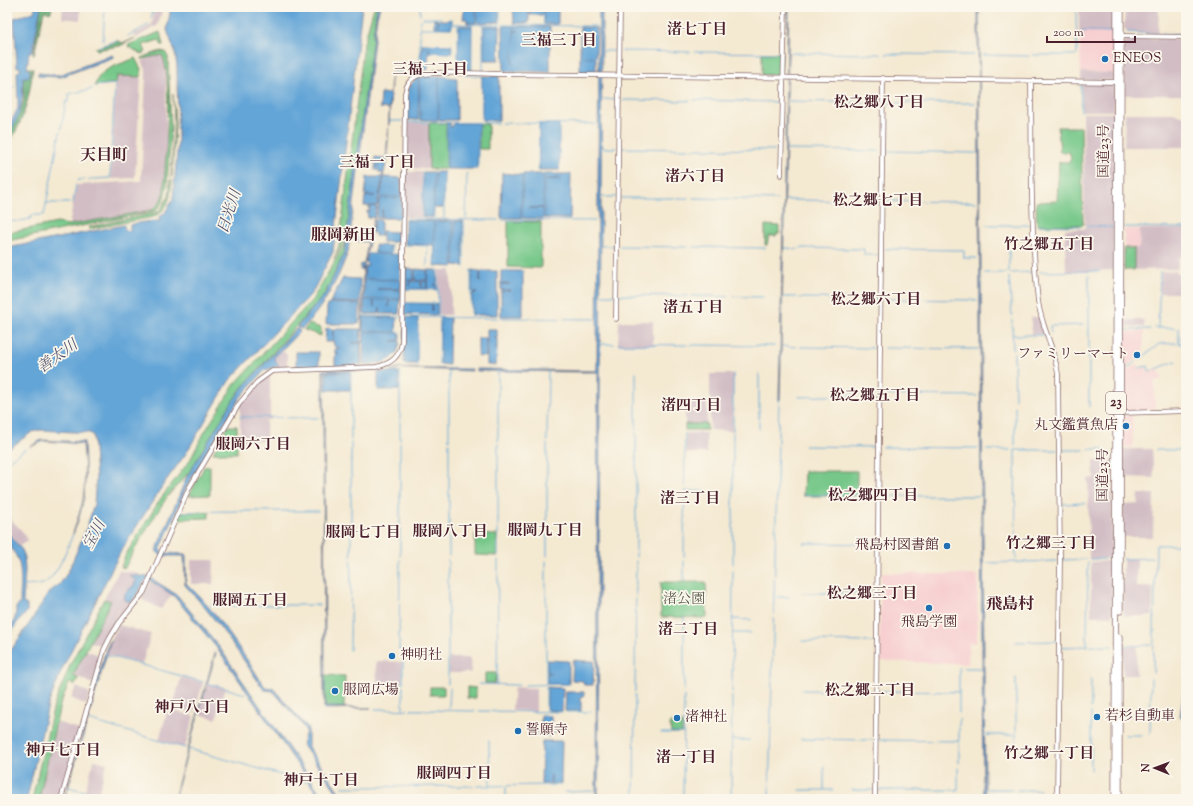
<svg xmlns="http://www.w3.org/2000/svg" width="1193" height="806" font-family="'Sorts Mill Goudy','Noto Serif JP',serif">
  <rect width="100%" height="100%" fill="#fbf7ec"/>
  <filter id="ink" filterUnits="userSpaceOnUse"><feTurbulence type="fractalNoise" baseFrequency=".025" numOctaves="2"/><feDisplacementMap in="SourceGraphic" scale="8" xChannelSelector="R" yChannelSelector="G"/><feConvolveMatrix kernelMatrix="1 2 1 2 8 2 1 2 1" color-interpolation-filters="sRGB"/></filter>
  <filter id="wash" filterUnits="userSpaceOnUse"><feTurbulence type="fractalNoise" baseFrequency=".012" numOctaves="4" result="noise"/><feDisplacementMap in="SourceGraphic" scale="16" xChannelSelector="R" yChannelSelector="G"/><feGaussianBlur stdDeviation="0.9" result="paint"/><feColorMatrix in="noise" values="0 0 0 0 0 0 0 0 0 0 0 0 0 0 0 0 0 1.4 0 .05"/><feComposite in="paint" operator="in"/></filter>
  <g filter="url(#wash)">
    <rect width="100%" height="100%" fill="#f4e9d1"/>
    <path fill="#f7cfd0" d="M1079,32H1114V73L1081,72Z
      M1127,229H1140L1139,248H1124V230Z
      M1140,331H1144L1143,354L1124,368V332Z
      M1138,364L1139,370L1146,367L1147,373L1158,369L1162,379L1154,382L1155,409L1124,411V373Z
      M1123,415H1132L1133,447H1123Z
      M882,573L978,575L977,642L969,643L968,664L879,661L881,574Z"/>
    <path fill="#d2bdc5" d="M63,7H81L80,20L62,18Z
      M155,7H163L158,25L136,38L134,34L152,25Z
      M1079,7H1114V32H1079Z
      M1125,7H1159L1158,33H1129L1124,28Z
      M1128,38L1186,39V95H1125L1124,42Z
      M159,54L162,55L165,59L166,79V145L163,197L152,210L69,225L77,185L141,181L146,77V69L142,61Z
      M1081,72L1114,73V78L1112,80H1081Z
      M116,76L141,77L135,176L134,178L111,179Z
      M1082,83L1112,84L1114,86V111H1082Z
      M1083,113H1114V226H1085Z
      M1125,113H1174L1180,116L1186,115V147H1124Z
      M406,123H429V169L405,168Z
      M406,172H422V218L405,217Z
      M1085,227H1114V270L1066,272L1065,229H1084Z
      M1140,229H1186V256L1179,257L1177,269L1134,270V248H1139Z
      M439,270H451V315H438Z
      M1176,271L1179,274L1178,293H1160L1161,272Z
      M1031,317H1040L1046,334H1031Z
      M1124,320H1144V327L1125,326Z
      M619,321H653V345H618Z
      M282,350L287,355V368H278L279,366L274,359Z
      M270,374V420H266V441L240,440V405L257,383Z
      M710,374H733L732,431L710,430Z
      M685,402H707V424H685Z
      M686,433H706L707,453H686Z
      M1123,449H1152L1154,478L1123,477Z
      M1113,460L1112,558L1089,559L1088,479L1094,478L1093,461Z
      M1139,494H1154L1153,537H1123V505L1138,504Z
      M7,515L22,531L28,541L19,545L7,531Z
      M1123,559H1137L1136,587H1153L1152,616H1123Z
      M191,560H214L213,584H191Z
      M1112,561V616H1091V562Z
      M119,571L135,572L141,575H129L136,581L133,586L128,590L125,597L126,600L134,603L116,622L120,604L112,629L103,646L90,642L110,601L104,599Z
      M151,581L172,595L161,609L141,599Z
      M119,625L151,634L142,664L106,654L111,639Z
      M1137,646L1136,675H1123V647Z
      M86,650L101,656L93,684L73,675Z
      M449,658H470L471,673H449Z
      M376,661L402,662V683H377Z
      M181,677L203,683L194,713L173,707Z
      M208,683L226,688L216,719L199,714Z
      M76,687L90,693L86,705L71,698Z
      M514,687L536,688V711L512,710Z
      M168,709L194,716L185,748L159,740Z
      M57,722L80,730L60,799H39Z
      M94,760L107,763L98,794L85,791Z"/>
    <path fill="#76c789" stroke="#60735a" d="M374,7H377L346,241L344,242L334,259L339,246L364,43Z
      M160,32L163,44L162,46L159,40L143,45L146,52L141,54L128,46V45Z
      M161,51L165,52L168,57L171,129L167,185L163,202L156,211L151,212L7,241V233L57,223L69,225L152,210C160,204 163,197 164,188C165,161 173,75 162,55L142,59L143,57Z
      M762,53H782L780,75H762Z
      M135,58L141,69V77L117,76L116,83L95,86C98,68 120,65 135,58Z
      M173,93L175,124L172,177H171L174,123Z
      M429,123H446V169H429Z
      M479,124H488V149H479Z
      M1058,127H1081L1083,225H1037L1036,202L1057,201L1059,162H1069L1071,157L1069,152H1060Z
      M170,180H172C171,195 169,210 153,217L89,229V227L159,212L169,196Z
      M508,221L541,222V268L508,267Z
      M765,225L779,226V234H776V236H769L767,245H765Z
      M346,242L344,254L325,294L241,389L209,440L197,463L167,497L134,550L125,568L121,567L126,554L161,498L190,460L204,433L234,385L312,300Z
      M1124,248H1134V270H1124Z
      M309,324L321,328V336L304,330Z
      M685,424H707V430H685Z
      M228,426H237V453H213Z
      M210,466V495L189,496L204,467Z
      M804,471H857V496H803Z
      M181,512H209V518L178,519Z
      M475,534L497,535V556L475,555Z
      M661,582H706L707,618L661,617Z
      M104,599L111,601L73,676L78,678L75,685L69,683L60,705L39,799H32L54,705L71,663Z
      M485,673H496L495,683H485Z
      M324,675L345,676L344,708L325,707Z
      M430,687H444V695H430Z
      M467,687L476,688V698H467Z
      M670,723H682V733H671Z"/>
    <path fill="#60ac75" stroke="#556650" d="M41,7H52L51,12L49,13L46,11L44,12L34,55H33Z
      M135,38L120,46L97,50L95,48L118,41L124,43Z
      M27,68H33C30,95 24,123 7,145C7,132 19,117 23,103C25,95 23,85 23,77L30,74L31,72Z"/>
    <path fill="#63a5d7" stroke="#566281" d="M35,7H41L32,52H29L27,68L30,71L29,77H23C23,102 21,116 7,137V130L18,108L17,72L20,71V67H17L14,18L34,12Z
      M171,7H362L333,252L312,293L229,381L185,455L165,482L121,551L62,669L48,705L27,799H7V656L35,615L49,592L60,584L68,572L87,527L94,504L96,477L93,435L90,433L40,430L32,432L7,450V248L124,225L125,230L130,231V225C139,222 152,221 160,221L159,217L164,214L173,199L178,141L177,67L175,52L167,30Z
      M377,7H380L377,17L348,252C337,282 324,306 302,329L297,327L325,294L344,254Z
      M463,7H476V23H467V19H463L464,9H469Z
      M477,7H499V22L478,23Z
      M513,7H529V23H514Z
      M530,7H543V15H530Z
      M544,7H558V24H544Z
      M599,7H602L598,799H596L598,372L477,371V369L595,371L597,369Z
      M788,7H789L780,400H779Z
      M978,7H979L985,799H983Z
      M434,19L438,20V26L439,20H452L451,28L434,27Z
      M459,26H472L471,71H458Z
      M484,26H500L499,60H484Z
      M503,26H514L513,65L514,31H519H514L515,26L550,27V72L504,71Z
      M580,27L597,28L596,56L584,57L596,58V73H580Z
      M421,44L451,45V53L429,52V48L428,70H424V65L421,64V48H423Z
      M112,55L114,57L61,77L38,76V73L59,75Z
      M391,74L387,159L363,270L361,365L363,267L362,270H360L361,264H364L368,242L358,241L359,233H370L374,217L368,218L367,211H370L369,207L376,206H364L365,196H375L365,195L367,177H382L383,173H379V170H375V166H379L375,165V157L386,159L390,109L380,108L381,93L390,94V107Z
      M425,76H439L438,120H420V78Z
      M439,76L457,78V120H439Z
      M482,76H499V121L482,120Z
      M419,77L418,120L406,119C407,105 404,85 419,77Z
      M447,123H450L451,128L454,123H478L477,169H447Z
      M539,124H559V170H539Z
      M423,172H434L433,217H423Z
      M435,172H444L443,208H434Z
      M502,173L522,175L521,218H501Z
      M523,174H543V208H528H543V219L522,218Z
      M544,174H571L570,219L544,218V180L560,179H544Z
      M384,177L401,178L402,194H400H402V197H380Z
      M380,198H402V211L400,212L402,218H382V209L381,218H376L378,207H380L378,206Z
      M375,220H381V236H375V233L372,232Z
      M405,220L434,221V245L405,244Z
      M435,221H453V267L435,266Z
      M455,221H463V266L454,265Z
      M382,231L397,232V236H401V242H382Z
      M375,245L390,246V254L375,253Z
      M368,254L401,255L400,279L364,278L365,266H368L366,262Z
      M405,269H414V280H407H410V286L411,281H420L415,280V269L427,270V280H421V289H405Z
      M428,270H437V284L434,285H437V289H427V281L426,289H422V281H427Z
      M472,270L480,271V282L481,271H497V315H472V294L477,293L472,292Z
      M501,271H523V316H501V291L510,290H501V284H510H501Z
      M343,278L360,279V303L330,302Z
      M364,279L401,280V289H377L401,290V299H364Z
      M364,300H373L374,307V300H389V307V300H400L399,314H380V307L379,314H364Z
      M330,303L360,304L359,324H326L327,307Z
      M405,303L432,304V311V304H437V315L404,314Z
      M363,317L397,318L396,332L363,331Z
      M405,318H418L417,364H404Z
      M440,318H450L449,365L440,364Z
      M297,328L300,331L274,358L279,366L265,370L240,398L187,486L160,550L163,553L186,554V583C218,613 241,651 265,687L273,688L306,726L308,730V747L344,799H342L302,744L306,731L301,723L273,691L264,690C239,653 215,617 185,585L184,556H162L156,551L187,476L232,402L243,387Z
      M328,328L333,329V336L334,329H361V342L352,343H361V365L335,366V355L339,354H335V349L340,348L334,346L333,337V342H325L326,329Z
      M487,329H497V338H494H497V347H495L497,348L496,365H487Z
      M364,332L400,333V340L392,341H400C399,362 380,364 363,364Z
      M478,338H486V357L478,356Z
      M296,352H319V366L296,367Z
      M375,368V370L324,372L325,707L371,708L324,709L323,370Z
      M378,368L472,369V371Z
      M350,372V390H326V373Z
      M378,372H399V390H378Z
      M41,440L84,442C86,479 87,499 73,534L84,498L85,471L83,444L44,441L30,447Z
      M7,532L22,550L24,555L25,571L23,603L27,605V612L17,623L7,640C7,626 17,625 16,607L20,604C20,590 22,576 19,563C15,550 7,547 7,532Z
      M129,575L149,577L177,595L217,644L324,799H321L216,647L174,596L148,579L145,581L132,602L124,600L125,593L133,586L136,581Z
      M111,639L65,799H64L106,649Z
      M215,653H216L174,799L179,780Z
      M547,660L569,661V684H547V674L552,673H547Z
      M573,660L584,661V664V661H594L593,685H584L583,681L572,680Z
      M1186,675V698L1183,716L1180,718Z
      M547,687L563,688L562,711L547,710Z
      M566,692H584V696L581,697V711H565Z
      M541,715L551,716V728L558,729V732H551L550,736L538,735V731L541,730Z
      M542,741H551V743L552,741H562L561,784H551V775L550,784H541Z"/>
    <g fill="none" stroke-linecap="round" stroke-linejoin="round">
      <path stroke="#63a5d7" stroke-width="1" d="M543,7L544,24
        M420,15V7
        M423,18H441
        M151,19L154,7
        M477,23V7
        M500,23V7
        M452,24L500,25
        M503,25L596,26
        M421,28H452V19H449
        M1081,31L1114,32
        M1127,32L1157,34
        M1162,33L1186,34
        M128,36L150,24
        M103,40L105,7
        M420,44L452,45V53L429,52
        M98,47L117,40
        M603,51H618
        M622,51L690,52
        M695,52L782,53
        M790,53L881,54
        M7,54H12
        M886,54L974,55
        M983,55L1029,56
        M1033,55H1077L1076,7
        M584,57H597
        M513,65L514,25
        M420,69V20
        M392,71L402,72
        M405,72L420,71
        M458,72V25
        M472,72V25
        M483,72V25
        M464,75L482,76V120
        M1081,84V111
        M7,88L14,87
        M603,99L616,100
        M622,100L690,101
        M694,100L779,102
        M789,101L880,103
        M887,103H975
        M419,120L420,78
        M439,120V76
        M390,121H402
        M407,122L498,123
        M502,123L595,124
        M61,129L66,102L69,101V94L92,89
        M603,148H616
        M621,148L689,149
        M693,149L778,150
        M787,150L880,151
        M887,151L976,153
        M446,169L447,122
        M478,169V123
        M538,170L539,123
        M559,170V123
        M78,180L110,178L115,84L95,86
        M380,197L401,198
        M602,197H616
        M620,198H688
        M693,198L777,200
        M786,200L879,201
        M886,201L976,202
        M46,203H69
        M73,203L76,185
        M422,217L423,172
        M434,217V172
        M444,218V172
        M466,218L467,173
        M406,219L498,220
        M522,219V174
        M543,219L544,174
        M502,220L595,221
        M20,221L30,219L32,215H44L60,132
        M986,225H1030
        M1038,225L1081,226
        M1086,226L1113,227
        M1124,227L1186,228
        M7,228L9,222L17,221
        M405,245L428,246L427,266
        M602,246H615
        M620,246L688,247
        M693,247L765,248
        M785,248L798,249
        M801,248L864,249V255H878
        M1009,248V272
        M885,249L964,250V258H977
        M391,253V245
        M368,254H401
        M434,266L435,220
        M453,267L454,220
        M464,267V221
        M1040,272L1100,271
        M985,273H1005
        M1010,273L1033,272
        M1009,277L1012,316
        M364,278L401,279
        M405,289L438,290
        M602,295H615
        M619,295L688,296
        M692,296L763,297
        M784,297H797
        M800,298L878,299
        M364,299L398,300
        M884,299L977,300
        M405,303H438
        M438,315V270
        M363,316L401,317
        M471,316V270
        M404,317L497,318
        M501,318L595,319
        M1012,319V323
        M1012,325L1013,349
        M1155,328H1175
        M1158,328L1160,272
        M1179,328V344L1186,343
        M1124,330L1150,329
        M363,332H400
        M1051,333L1050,326L1083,325
        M1013,335H1045
        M602,344H614
        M618,344L687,345
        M691,345L774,346
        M783,346L796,347
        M800,347L877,348
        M884,348L978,349
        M1014,353L1015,399
        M1139,360L1159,344L1176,343
        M417,365L418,317
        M439,365L440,318
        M1139,368L1148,366L1149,372L1176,361
        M1124,370L1136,362
        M885,395L977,396
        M799,397L874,394
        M1089,407V276
        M240,417L318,418
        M759,429V373
        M636,430V372
        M733,431V374
        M351,440V372
        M400,440V371
        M449,440V371
        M498,441V372
        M547,441L548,372
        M804,446L876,447
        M1015,446V406
        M882,447L978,448
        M1089,449H1104
        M986,450H1011
        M1061,450H1084
        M1156,450H1186
        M7,462L25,449
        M685,491H706
        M803,495H876
        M882,496H979
        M1062,504L1085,503
        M240,511H318
        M181,512L238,511
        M803,543L875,544
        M881,544L932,545
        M351,556V443
        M400,556V443
        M449,556V443
        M498,556V444
        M547,556V444
        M636,557V433
        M684,557L685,433
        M1016,559L1015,450H1057
        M1090,559H1104
        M1108,559H1112
        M1123,559L1152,558
        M400,560L399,650H403V655
        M1062,560L1086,559
        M684,561V581
        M988,563L1057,561
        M733,564V433
        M24,586C30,585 36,586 42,584C57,579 67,548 73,534
        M802,593H874
        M777,597H789
        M211,605L238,606
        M240,605H319
        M732,619L751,620
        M733,633H751
        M802,641L874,642
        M1016,642L1057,641
        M1090,646H1112
        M1123,646L1151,645
        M1062,647L1087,646L1088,563
        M350,650L351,560
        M106,655L203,682
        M959,668V713
        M963,668H980
        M1153,673L1156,545H1186
        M1091,679V708
        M207,683L245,694
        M403,683V657
        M497,683L498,560
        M448,684V560
        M479,684L519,685
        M546,684V561
        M525,685L569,684
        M546,688V710
        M801,690L873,691
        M879,691L959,692
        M635,692L636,561
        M684,692V617
        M732,692L733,569
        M403,708V687
        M449,708L450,688
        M375,709L475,711
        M479,711L562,712
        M566,712H591
        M1091,713V770
        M959,719V726
        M88,720L185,748
        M959,728V763
        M661,733H683
        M1150,734L1151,679
        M987,735H1013
        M1125,735H1142
        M801,739L873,740
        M732,740H749
        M878,740L959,741
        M489,741L490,784
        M1016,743V678
        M189,749L306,782
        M477,786L561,785
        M69,787L113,799
        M342,787L473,786
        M506,787V799
        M824,789V766
        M987,789H1013
        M800,790H833
        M852,790H873
        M877,790H958V768
        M1017,790H1040
        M565,792L593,791
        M634,799L635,695
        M683,799L684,696
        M731,799L732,696
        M769,799L779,399"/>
    </g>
  </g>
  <g filter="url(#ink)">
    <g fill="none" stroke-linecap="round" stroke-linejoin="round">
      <g stroke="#866665" stroke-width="5.5">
        <path id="secondary" d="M1120,36L1186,37
          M1031,81C1032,154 1030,228 1038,301C1041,326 1055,349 1058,374L1060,559L1057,799
          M781,175L785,7
          M616,319L620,7
          M1121,413L1186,411
          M61,799L104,650L110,638L119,623L144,592L189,488L239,404L257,382L272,371L376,367C391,364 400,357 402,342L405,93C406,86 410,79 417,76C428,70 485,74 501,74L1119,82
          M875,799L883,78"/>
      </g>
      <g stroke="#866665" stroke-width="7">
        <path id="highway" d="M1120,611L1121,7
          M1119,637V799
          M1115,799L1117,7"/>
      </g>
      <use href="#secondary" stroke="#fff" stroke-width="4"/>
      <use href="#highway" stroke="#fff" stroke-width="5.5"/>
    </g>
  </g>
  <g fill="#1f6fb2" stroke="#fbf7ec" stroke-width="1.5">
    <circle cx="1105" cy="59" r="4"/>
    <circle cx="1137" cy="355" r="4"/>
    <circle cx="1126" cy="426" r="4"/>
    <circle cx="947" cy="546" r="4"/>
    <circle cx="929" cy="608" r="4"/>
    <circle cx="392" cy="656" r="4"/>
    <circle cx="335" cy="691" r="4"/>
    <circle cx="1097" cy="717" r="4"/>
    <circle cx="677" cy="718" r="4"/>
    <circle cx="518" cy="731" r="4"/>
  </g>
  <g text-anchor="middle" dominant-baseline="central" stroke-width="3.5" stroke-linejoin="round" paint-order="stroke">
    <rect fill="#fbf7ec" stroke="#7f6065" stroke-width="1" x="1106" y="392" width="20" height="22" rx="3"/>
    <g font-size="13" font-weight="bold" fill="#4a1f2b">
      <text x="1116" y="403">23</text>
    </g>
    <g font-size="14" fill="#4a1f2b" stroke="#fbf7ec" text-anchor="start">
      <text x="1113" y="59">ENEOS</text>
      <text x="1129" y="355" text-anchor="end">ファミリーマート</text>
      <text x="1118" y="426" text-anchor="end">丸文鑑賞魚店</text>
      <text x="939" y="546" text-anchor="end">飛島村図書館</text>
      <text x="929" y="623" text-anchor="middle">飛島学園</text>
      <text x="400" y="656">神明社</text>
      <text x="343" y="691">服岡広場</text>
      <text x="1105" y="717">若杉自動車</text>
      <text x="685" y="718">渚神社</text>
      <text x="526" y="731">誓願寺</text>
    </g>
    <g font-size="14" fill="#4a1f2b" stroke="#fbf7ec">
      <text transform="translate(1105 151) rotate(-90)">国道23号</text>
      <text transform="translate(1104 475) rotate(-90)">国道23号</text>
    </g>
    <g font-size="14" fill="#595a4c" stroke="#fbf7ec">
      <text x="684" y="600">渚公園</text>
    </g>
    <g font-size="15" font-weight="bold" fill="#4a1f2b" stroke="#fbf7ec">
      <text x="697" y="30">渚七丁目</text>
      <text x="559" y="41">三福三丁目</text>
      <text x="430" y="70">三福二丁目</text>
      <text x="879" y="103">松之郷八丁目</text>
      <text x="377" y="163">三福一丁目</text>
      <text x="695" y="177">渚六丁目</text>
      <text x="878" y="201">松之郷七丁目</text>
      <text x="1049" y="245">竹之郷五丁目</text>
      <text x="876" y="300">松之郷六丁目</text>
      <text x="693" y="308">渚五丁目</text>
      <text x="875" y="396">松之郷五丁目</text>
      <text x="691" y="406">渚四丁目</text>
      <text x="253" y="445">服岡六丁目</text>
      <text x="873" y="496">松之郷四丁目</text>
      <text x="690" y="499">渚三丁目</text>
      <text x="545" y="531">服岡九丁目</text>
      <text x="450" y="532">服岡八丁目</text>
      <text x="363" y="533">服岡七丁目</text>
      <text x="1051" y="544">竹之郷三丁目</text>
      <text x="872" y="594">松之郷三丁目</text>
      <text x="250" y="601">服岡五丁目</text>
      <text x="688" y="630">渚二丁目</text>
      <text x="870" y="691">松之郷二丁目</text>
      <text x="192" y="708">神戸八丁目</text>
      <text x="63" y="751">神戸七丁目</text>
      <text x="1049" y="754">竹之郷一丁目</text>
      <text x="686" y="758">渚一丁目</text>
      <text x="454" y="774">服岡四丁目</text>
      <text x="321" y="781">神戸十丁目</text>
    </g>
    <g font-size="15" font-style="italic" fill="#545570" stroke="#fbf7ec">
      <text transform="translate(230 212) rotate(-72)">日光川</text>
      <text transform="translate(58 357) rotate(-36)">善太川</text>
      <text transform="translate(95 535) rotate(-62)">宝川</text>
    </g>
    <g font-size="16" font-weight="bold" fill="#4a1f2b" stroke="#fbf7ec">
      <text x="104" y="156">天目町</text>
      <text x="343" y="236">服岡新田</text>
      <text x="1010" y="605">飛島村</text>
    </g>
  </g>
  <rect width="1193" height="806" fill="none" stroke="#fbf7ec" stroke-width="24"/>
  <g transform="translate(1155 768) rotate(271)" stroke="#fbf7ec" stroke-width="3" paint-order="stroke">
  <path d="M0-3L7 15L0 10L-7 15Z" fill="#4a1f2b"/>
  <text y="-6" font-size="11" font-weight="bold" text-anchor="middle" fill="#4a1f2b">N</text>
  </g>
  <path d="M1047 36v6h88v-6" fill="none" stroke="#4a1f2b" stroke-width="2"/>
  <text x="1053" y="36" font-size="12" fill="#4a1f2b" stroke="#fbf7ec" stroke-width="3" paint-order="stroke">200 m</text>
</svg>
